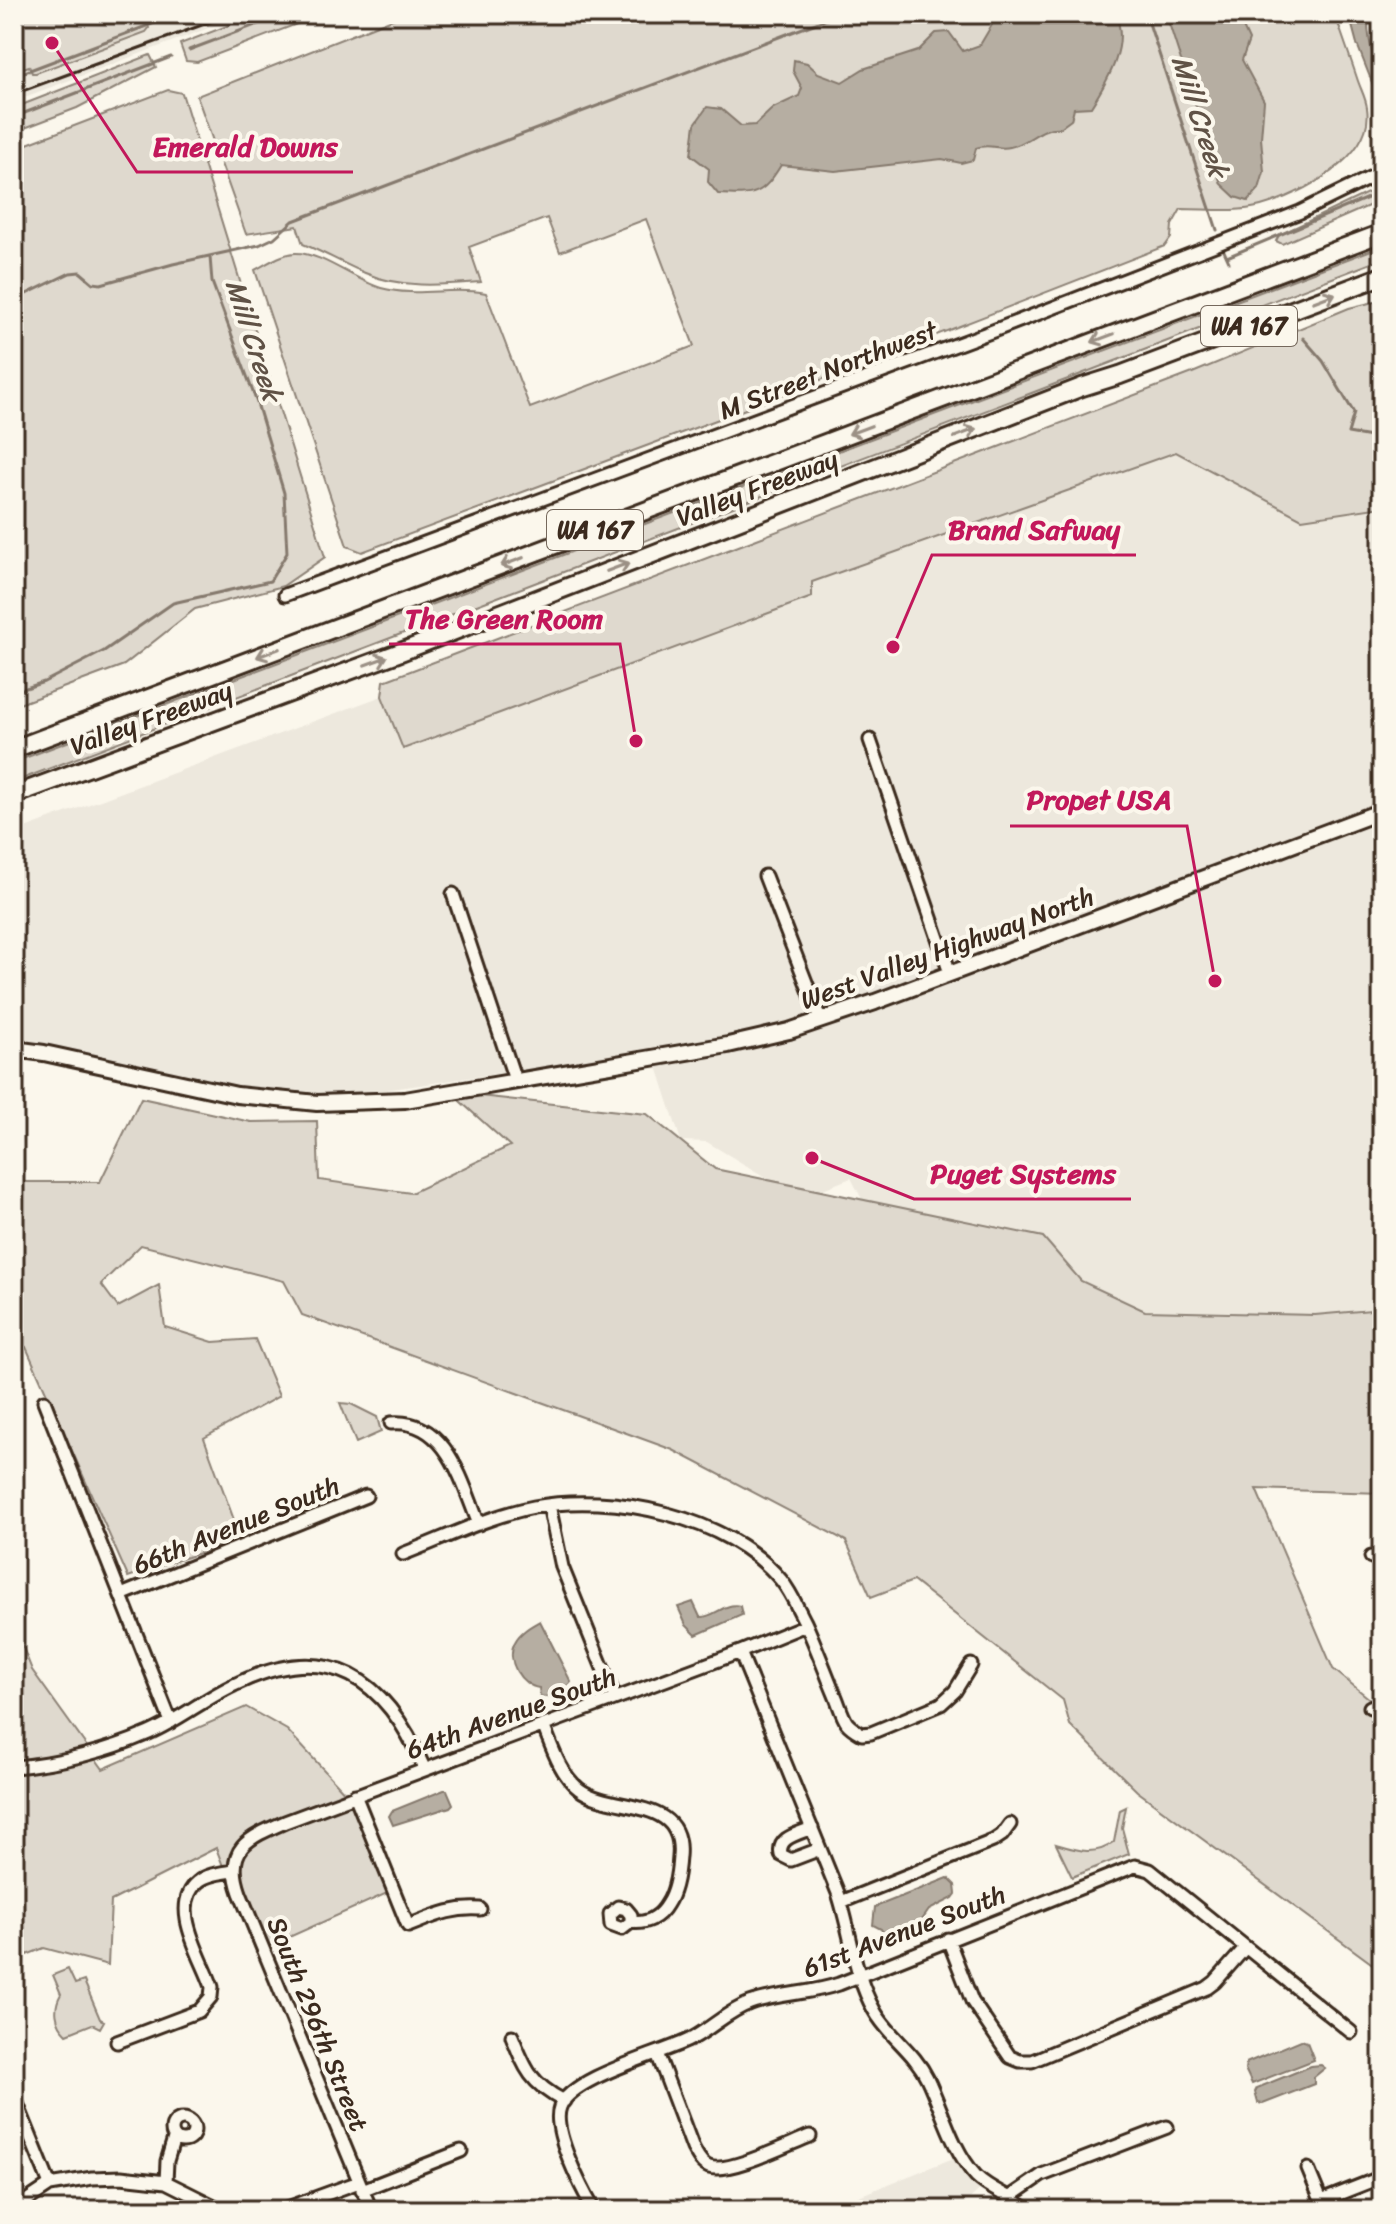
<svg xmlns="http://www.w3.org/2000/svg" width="1396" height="2224" font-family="Sriracha,sans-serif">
  <rect width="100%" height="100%" fill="#fbf7ec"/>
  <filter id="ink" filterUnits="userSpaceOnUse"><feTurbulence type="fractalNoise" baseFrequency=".0125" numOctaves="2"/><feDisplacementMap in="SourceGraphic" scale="16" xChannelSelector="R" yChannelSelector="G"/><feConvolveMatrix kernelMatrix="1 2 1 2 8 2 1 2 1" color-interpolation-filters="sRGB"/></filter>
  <g filter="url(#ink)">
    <path fill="#ede8dd" d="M165,14H246L14,101V71Z
      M1177,451L1302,519L1382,507V1309L1315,1315L1145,1311L1081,1281L1043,1237L863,1201L851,1178L800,1198L707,1142L681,1141L652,1051L351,1095L274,1093L167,1071L14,1046V832L382,696L404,749L812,582Z
      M961,2155L985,2185L964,2204L966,2210H824Z"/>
    <path fill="#dfd9ce" stroke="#8d8276" stroke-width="2" d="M14,14H165L146,21L149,28L146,32L36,73H32L29,66L14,71Z
      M258,14H323L197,62L186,61L180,44Z
      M405,14H1335C1342,35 1350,57 1357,78C1360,88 1366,98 1367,108C1375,157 1300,195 1261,206C1235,213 1208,209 1181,209L1172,225L1171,238L1165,246L759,404L362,552L347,546L255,270C268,263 281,254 295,253C321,252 354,280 381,288C417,298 452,286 486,293L530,408L694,346L646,219L560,252L547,218L469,247L481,282C443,285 402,289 365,273C344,264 325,253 303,244L297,226L246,234L197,96Z
      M150,55L156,67L77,108L14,132V108Z
      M168,90L182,93L325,557L283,586L195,609L124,665L14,706V149Z
      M1382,186V200L1282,244L1276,241L1279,235Z
      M1382,246V259C926,431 472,609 14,782V762Z
      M1382,300V507L1302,519L1176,452L812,582V597L403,749L382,696L384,681L1190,374L1349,308Z
      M451,1093L647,1114L715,1169L1043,1237L1081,1281L1145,1311L1315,1315L1382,1309V1493L1256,1489L1333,1669L1382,1709V1971L1137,1791L1070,1725L1063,1700L913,1581L871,1597L846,1541L673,1450L302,1315L284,1281L141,1245L101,1284L118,1307L159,1285L165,1327L213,1342L255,1339L279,1396L204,1438L241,1539L128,1577L26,1347L14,1351V1182H100L141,1098L251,1122L317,1121L319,1180L411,1193L510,1146Z
      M340,1403L351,1404L377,1417L381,1432L356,1443Z
      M14,1625L32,1670L103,1769L246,1707L287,1730L349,1797L355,1795L394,1890L256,1952L216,1848L111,1901L108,1965L44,1948L14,1960Z
      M1126,1807L1122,1828L1129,1854L1072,1877L1056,1844C1076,1850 1095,1857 1114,1842L1120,1810Z
      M68,1969L75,1984L84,1981L100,2019L104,2021L100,2028L92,2024L67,2034C55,2023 53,2008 61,1994L53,1975Z"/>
    <path fill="#b6aea2" stroke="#85796d" stroke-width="2" d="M1003,14H1115C1130,44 1108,80 1091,107L1074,108L1071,120L1060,128C1040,126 1029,144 1010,147C998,150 989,143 976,148L973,160L961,163L942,159L835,171L781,165C762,196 755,196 718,194L708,182L709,169L691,155L695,124L707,107L721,109L741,126L755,125L773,108L799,96L802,88L793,71L794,60L807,63L818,73L842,82L863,69L918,51L936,33L949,32L963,51L980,45L996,18Z
      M1166,14H1237L1249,40L1242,60L1264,101L1261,138L1264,172L1259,189L1248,201L1235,197L1221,184Z
      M1349,14H1368C1366,49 1382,74 1382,108L1357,44Z
      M693,1602L700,1617C714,1618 724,1602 740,1606L742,1615L696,1635L686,1625L678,1607Z
      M540,1621L571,1682C563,1691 554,1699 540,1696L539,1688C521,1686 505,1660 515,1642C520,1632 531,1626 540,1621Z
      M444,1790H447L453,1804L450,1807L393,1825L389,1816L392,1811Z
      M948,1878L955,1885L956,1894L953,1898L929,1910L915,1930L886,1937L881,1929L873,1925L875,1907Z
      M1301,2040L1307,2042L1314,2060L1252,2084L1245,2069L1246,2063Z
      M1321,2065L1325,2068L1314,2077V2084L1263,2104L1258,2103L1255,2092L1257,2088L1311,2066Z"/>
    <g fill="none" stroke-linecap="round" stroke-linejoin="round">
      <path stroke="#85796d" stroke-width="3" d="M1146,14L1217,230
        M176,15L178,14
        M189,50L285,14
        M14,76L157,22
        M14,117L171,57
        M1224,251L1229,262
        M1227,257L1382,192
        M14,300L70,273L80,272L93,283L101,284L173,264L259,245L274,238L293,221L840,14
        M1303,338L1323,361L1354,413L1348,433L1382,439
        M14,692L44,682L104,651L173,603L270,581L287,553L284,493L257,403L212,282L210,257"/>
      <g stroke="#3b2a1e" stroke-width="17">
        <path id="minor" d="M285,595L993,331L1300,212L1382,172
          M870,740L950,973
          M765,876L821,1021
          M453,894L515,1080
          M44,1401L171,1722
          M391,1423C447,1418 462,1483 479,1524
          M549,1505L562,1567L615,1698
          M403,1554C445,1538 489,1516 534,1507C612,1492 729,1516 781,1580C791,1592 798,1609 805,1622C816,1646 825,1671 835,1695C839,1704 842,1716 847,1723C851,1728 857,1731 862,1734L871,1733L941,1704L955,1691L971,1665
          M1371,1557L1382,1559
          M121,1595L366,1496
          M740,1652L838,1893C851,1932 854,1975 874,2010C888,2036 914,2051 927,2078C942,2109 952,2150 976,2176C991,2191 1012,2196 1027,2210
          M1370,1707L1382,1702
          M543,1725C552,1747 560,1774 579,1789C612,1814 685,1795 679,1857C678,1872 675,1892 667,1904C659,1918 646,1924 631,1922L622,1929L611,1925L610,1914L618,1907L626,1909L631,1915V1922
          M14,1767C61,1763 105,1752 149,1733C179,1720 204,1699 234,1685C329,1638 386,1678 424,1768
          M355,1795L408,1926C434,1916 452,1907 480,1909
          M812,1828C798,1834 777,1837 781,1855L791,1860L820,1849
          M841,1902L993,1841L1002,1835L1010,1824
          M948,1939L972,2001L1010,2057L1020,2061H1032L1207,1988L1215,1982L1245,1948
          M512,2036C525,2069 531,2084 564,2101
          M117,2042L199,2011L211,1997L212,1987C203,1959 168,1907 198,1882C207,1874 222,1873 234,1871
          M657,2053L693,2148C697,2155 701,2164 709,2167C729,2174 789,2144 810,2136
          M14,2096L50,2185
          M172 2130a11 11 0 1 1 22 0a11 11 0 1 1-22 0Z
          M1308,2169L1325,2210
          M166,2182L167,2161L174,2138
          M362,2190L461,2151
          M1010,2197L1042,2175L1167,2127
          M1321,2201L1382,2177
          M14,2209L50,2185L92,2178L121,2177L166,2182L222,2210
          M282,2210L359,2182
          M371,2210L240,1893C224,1848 248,1838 285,1822L740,1652L806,1625
          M594,2210C582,2189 551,2130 560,2107C572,2076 663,2054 693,2038C713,2027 728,2011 750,2003C779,1993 810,1994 839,1984L1135,1866L1150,1870L1351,2032"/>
      </g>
      <g stroke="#3b2a1e" stroke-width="20">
        <path id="major" d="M14,1049L44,1053L237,1095L317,1103L405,1100L728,1045L789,1031L875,1002L1382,811"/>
      </g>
      <g stroke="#3b2a1e" stroke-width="22">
        <path id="highway" d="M14,749L1382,233
          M14,795L398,653L1082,387L1120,375L1382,276"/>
      </g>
      <use href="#minor" stroke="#fbf7ec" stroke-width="11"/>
      <use href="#major" stroke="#fbf7ec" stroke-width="14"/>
      <use href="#highway" stroke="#fbf7ec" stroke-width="16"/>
      <path stroke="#3b2a1e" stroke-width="3" d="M14,94L232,14"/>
    </g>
    <defs><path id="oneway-shaft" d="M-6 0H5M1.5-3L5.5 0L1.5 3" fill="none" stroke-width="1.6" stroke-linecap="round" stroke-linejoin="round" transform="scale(2)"/></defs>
    <g stroke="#9b9085">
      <use href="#oneway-shaft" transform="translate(1324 298) rotate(-21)"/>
      <use href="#oneway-shaft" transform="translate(1103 338) rotate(159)"/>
      <use href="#oneway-shaft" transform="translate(860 430) rotate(159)"/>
      <use href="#oneway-shaft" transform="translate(965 433) rotate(-21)"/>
      <use href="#oneway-shaft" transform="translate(512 562) rotate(159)"/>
      <use href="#oneway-shaft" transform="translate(618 567) rotate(-21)"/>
      <use href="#oneway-shaft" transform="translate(268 653) rotate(159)"/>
      <use href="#oneway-shaft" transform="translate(376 661) rotate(-20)"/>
    </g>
  </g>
  <g text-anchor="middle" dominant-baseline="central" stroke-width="8" stroke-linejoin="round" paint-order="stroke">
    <g fill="#fbf7ec" stroke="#75685c" stroke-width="2">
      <rect x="1201" y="306" width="96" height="40" rx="6"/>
      <rect x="547" y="510" width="96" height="40" rx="6"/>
    </g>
    <g font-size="24" font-weight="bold" fill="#3b2a1e">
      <text x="1249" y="326">WA 167</text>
      <text x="595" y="530">WA 167</text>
    </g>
    <g font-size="26" fill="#3b2a1e" stroke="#fbf7ec">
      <text transform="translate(828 370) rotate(-21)">M Street Northwest</text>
      <text transform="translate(757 488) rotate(-21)">Valley Freeway</text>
      <text transform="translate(151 718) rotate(-20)">Valley Freeway</text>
      <text transform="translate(947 948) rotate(-20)">West Valley Highway North</text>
      <text transform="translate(236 1525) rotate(-22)">66th Avenue South</text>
      <text transform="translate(511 1713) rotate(-20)">64th Avenue South</text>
      <text transform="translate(904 1931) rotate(-21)">61st Avenue South</text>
      <text transform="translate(318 2024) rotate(68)">South 296th Street</text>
    </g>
    <g font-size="28" font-style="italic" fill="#605246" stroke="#fbf7ec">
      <text transform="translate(1200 116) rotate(72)">Mill Creek</text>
      <text transform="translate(254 340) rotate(72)">Mill Creek</text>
    </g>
  </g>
  <path fill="none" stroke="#c2185b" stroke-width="3" d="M52 43L137 172H353M893 647L932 555H1136M636 741L620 644H389M1215 981L1187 826H1010M812 1158L914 1199H1131"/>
  <g fill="#c2185b" stroke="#fbf7ec" stroke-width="3">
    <circle cx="52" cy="43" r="8"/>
    <circle cx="893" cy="647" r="8"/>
    <circle cx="636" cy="741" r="8"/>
    <circle cx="1215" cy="981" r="8"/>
    <circle cx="812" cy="1158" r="8"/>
  </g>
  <g font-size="28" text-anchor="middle" font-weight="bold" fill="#c2185b" stroke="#fbf7ec" stroke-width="8" stroke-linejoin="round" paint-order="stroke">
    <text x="245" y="156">Emerald Downs</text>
    <text x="1034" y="539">Brand Safway</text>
    <text x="504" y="628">The Green Room</text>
    <text x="1099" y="809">Propet USA</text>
    <text x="1023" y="1183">Puget Systems</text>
  </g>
  <rect width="1396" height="2224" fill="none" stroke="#fbf7ec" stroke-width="48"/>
  <rect x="24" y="24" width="1348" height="2176" fill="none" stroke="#3b2a1e" stroke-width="3" filter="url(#ink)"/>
</svg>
